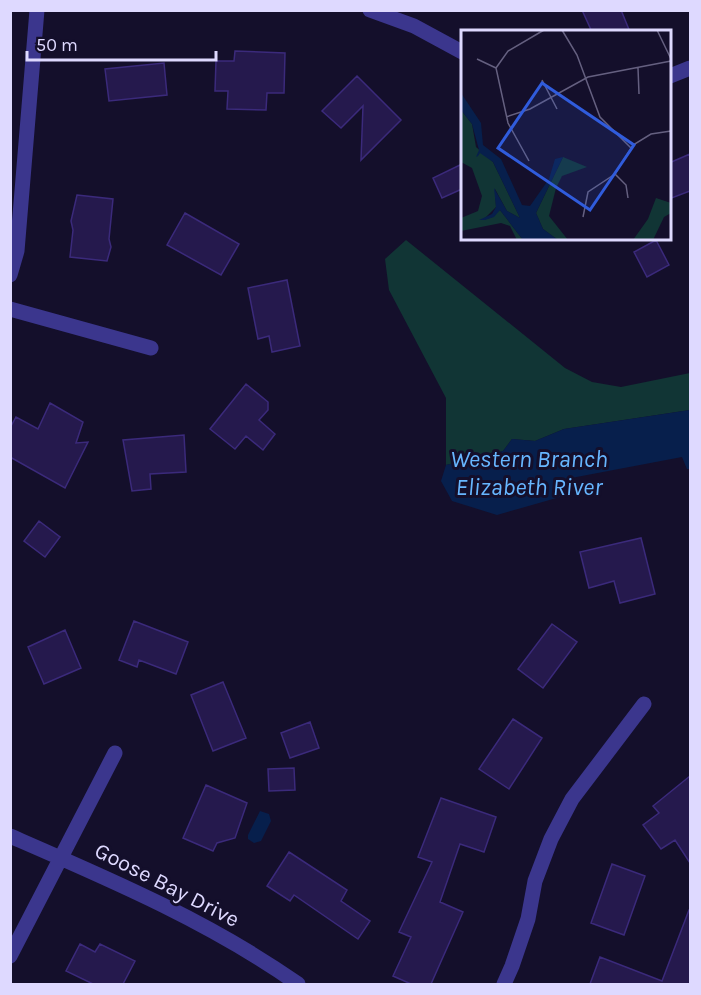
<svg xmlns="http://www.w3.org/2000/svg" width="701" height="995" font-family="Karla,sans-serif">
  <rect width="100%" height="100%" fill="#140f2b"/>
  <path fill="#113535" d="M406,240L565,368L592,382L621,387L690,373V410L564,429L535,441L512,439L503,451L446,465V398L389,290L385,259Z"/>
  <path fill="#071f4c" d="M690,410V469H687L682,457L566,479L567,495L497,515L452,501L441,481L446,465L503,451L512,439L535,441L564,429Z
    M260,811L269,814L271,821L261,841L254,843L248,839V835Z"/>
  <path fill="#25194d" stroke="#3b2a7b" stroke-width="1.5" d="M582,10H621L630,32H592Z
    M235,51L285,53L284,93H267L266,110L227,109L228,91H215L216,61H234Z
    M164,63L167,95L109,101L105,69Z
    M357,76L401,120L361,160L363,106L341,128L322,111Z
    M690,154V191L669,199V163Z
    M462,164V189L442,198L433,178Z
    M77,195L113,199L109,239L111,247L107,261L70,257L73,230L71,221Z
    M185,213L239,244L221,275L167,245Z
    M656,240L669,265L647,277L634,252Z
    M287,280L300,346L272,352L269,336L258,339L248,288Z
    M246,384L268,402V410L259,420L275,434L263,450L246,436L235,449L210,429Z
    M50,403L83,422L76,443L88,442L65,488L10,457V428L16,417L38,429Z
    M184,435L186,472L150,474L151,489L132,491L123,440Z
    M39,521L60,537L45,557L24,541Z
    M641,538L655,594L620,603L614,581L589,588L580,552Z
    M134,621L188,642L176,674L139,660L137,667L119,660Z
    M552,624L577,642L543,688L518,669Z
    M65,630L81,668L44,684L28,647Z
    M223,682L246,738L213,751L191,695Z
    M513,719L542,738L509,789L479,769Z
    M310,722L319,748L290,758L281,733Z
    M294,768L295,790L269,791L268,769Z
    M690,776V863L675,840L661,849L643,825L659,813L653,806Z
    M206,785L247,803L235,838L217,843L213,851L183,838Z
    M441,798L496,817L484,852L460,844L440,902L463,912L431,984H411L393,976L411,937L399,932L432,862L418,857Z
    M289,852L347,890L341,901L370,921L358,939L294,895L290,901L267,886Z
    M612,864L645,876L624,935L591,923Z
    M689,910H690V984H590L600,957L662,981Z
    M80,944L95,952L100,944L135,961L123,984H93L66,971Z"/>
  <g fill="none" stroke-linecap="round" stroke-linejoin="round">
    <path stroke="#3b368d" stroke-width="15" d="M370,10L414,26L462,52
      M670,76L690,68
      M10,275L17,251L37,10
      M10,309L151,348
      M10,836C109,879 210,922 298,984
      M10,956L115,753
      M504,984L512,966L528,919L535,881L551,839L572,799L644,704"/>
  </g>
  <g text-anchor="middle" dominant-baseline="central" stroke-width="6" stroke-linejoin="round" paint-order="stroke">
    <g font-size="22" fill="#ded9ff" stroke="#140f2b">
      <text transform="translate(167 885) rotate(27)">Goose Bay Drive</text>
    </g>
    <g font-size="24" font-style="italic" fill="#67b6ff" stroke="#140f2b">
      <text x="529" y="459">Western Branch<tspan x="529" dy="28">Elizabeth River</tspan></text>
    </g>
  </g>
  <g transform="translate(461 30)">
    <rect width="210" height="210" fill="#140f2b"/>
    <path d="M0,80L11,94L15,117L32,132L59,188L46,181L34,159L35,177L23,189L39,180L62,210H56L49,196L40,193L0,201V188L17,181L21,166L11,138L0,132ZM102,127L126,137L101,146L95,158L88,186L107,210H97L82,199L75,183ZM195,168L210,173V183L203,187L192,210H172L187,189Z" fill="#113535"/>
    <path d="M0,63L20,93L22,115L40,129L61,175L69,176L88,149L94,129L102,127L75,183L82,199L97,210H62L39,180L33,187L24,190H18L31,184L35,177L33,158L46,181L59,188L32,132L19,123L17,126L15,127L18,120L11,94L0,80Z" fill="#071f4c"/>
    <path fill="none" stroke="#656080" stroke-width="1.5" d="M101,0L116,25L139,87L170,118M196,0L210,29M16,29L35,38M177,38L178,64M81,50L96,79M45,87L69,79L127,47L210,31M68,131L47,93L35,38L47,21L83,0M154,144L165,155L167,168M122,187L127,162L154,144L172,115L190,104L210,101"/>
    <path fill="#305cdc" fill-opacity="0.15" stroke="#305cdc" stroke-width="3" d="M81,53L173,115L129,180L37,118Z"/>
    <rect width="210" height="210" fill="none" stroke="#ded9ff" stroke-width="3"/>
  </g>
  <rect width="701" height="995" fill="none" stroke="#ded9ff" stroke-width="24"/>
  <path d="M27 51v9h189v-9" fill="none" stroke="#ded9ff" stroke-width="3"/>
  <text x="36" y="51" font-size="18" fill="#ded9ff" stroke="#140f2b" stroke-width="4.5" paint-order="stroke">50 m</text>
</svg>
